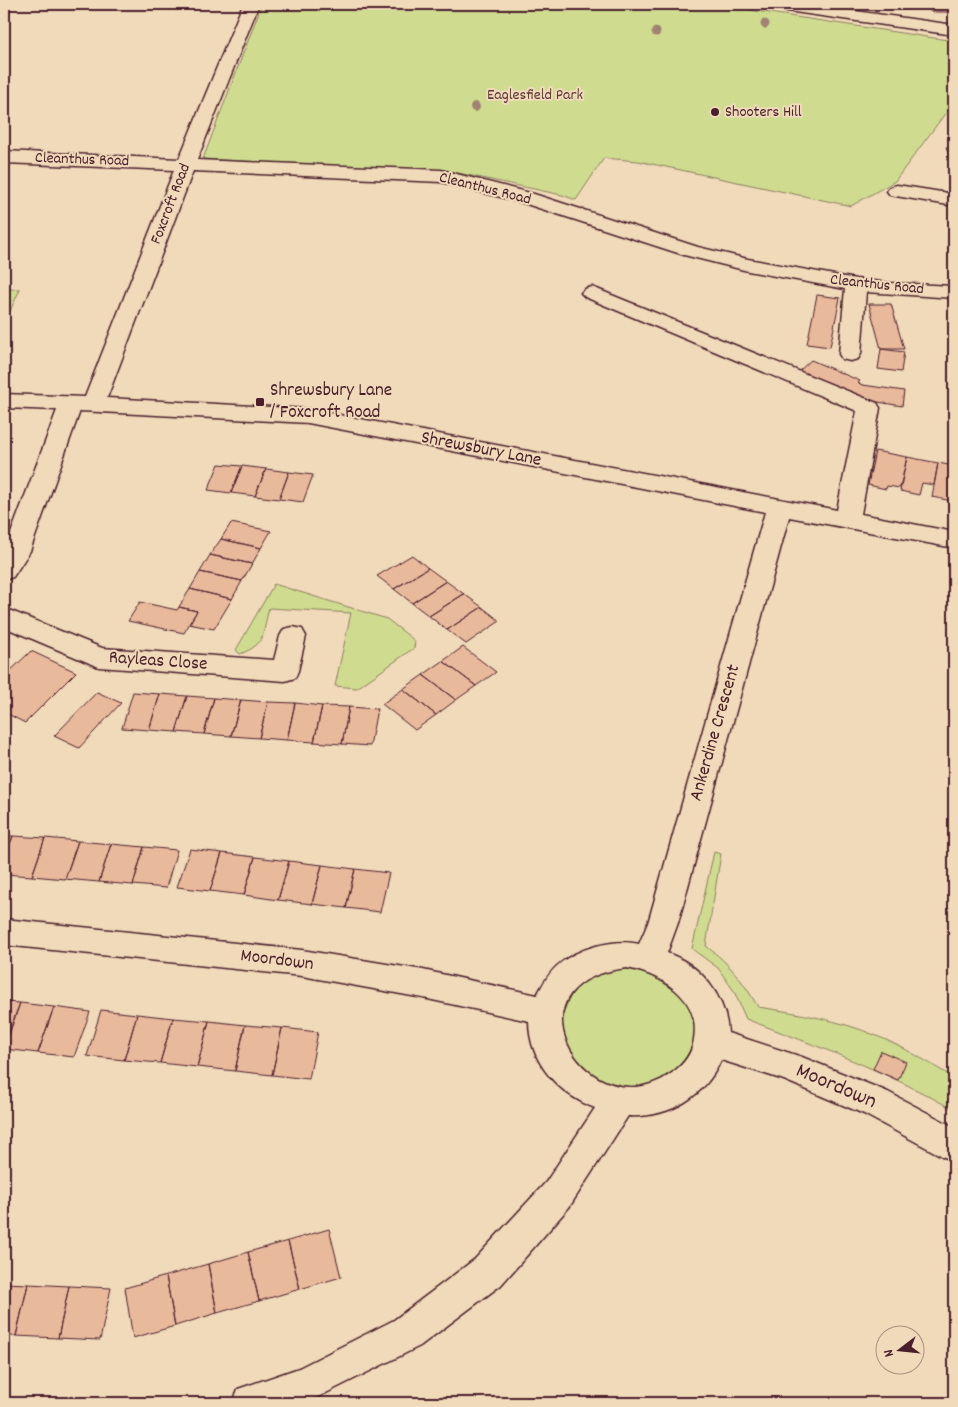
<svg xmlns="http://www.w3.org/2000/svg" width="958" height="1407" font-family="Dekko,sans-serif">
  <rect width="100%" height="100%" fill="#f0dab9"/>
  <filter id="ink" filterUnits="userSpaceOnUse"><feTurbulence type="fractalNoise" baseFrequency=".02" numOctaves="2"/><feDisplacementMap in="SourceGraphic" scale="10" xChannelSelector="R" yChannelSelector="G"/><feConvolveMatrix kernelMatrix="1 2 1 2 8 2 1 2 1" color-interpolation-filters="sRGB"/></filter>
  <g filter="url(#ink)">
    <path fill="#cfdc90" stroke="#8c7e5e" d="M262,4H710L954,41V111H947L895,181L851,206L638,161L604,158L576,200L562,195L449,171L203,159Z
      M4,289H20L4,324Z
      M274,584L387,619L415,641L414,648L357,688L335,686L351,613L269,608C262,633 267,644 240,654L236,650Z
      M714,852L721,854L706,946C730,964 743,981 758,1007C799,1013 839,1020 877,1036C904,1047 929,1063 954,1078V1110C889,1072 817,1046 746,1019L734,991L718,968L692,949Z
      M617,969C632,969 645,970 658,976C681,987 701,1015 696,1041C693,1052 686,1062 678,1070C671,1078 658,1083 648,1085C637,1087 625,1087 614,1084C580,1076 550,1038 567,1004C570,996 575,988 582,983C593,975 605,972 617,969Z"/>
    <path fill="#e9b99c" stroke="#4a1f2b" d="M898,4H917L919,7L900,8Z
      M926,4H947L952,12H931Z
      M946,147H954V166H953Z
      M817,295L840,298L830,347L807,344Z
      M869,304H891L904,349H881Z
      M881,349L904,352L901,372L878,369Z
      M811,360L860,381L858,383L863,385L904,391L902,406L866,400L799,371Z
      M875,451L907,457L900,488L887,486L886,489L868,485Z
      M907,457L938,463L934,485L922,483L919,495L900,491Z
      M938,463L954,466V489L952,501L932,497Z
      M219,464L242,466L231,493L208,490Z
      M242,466L266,469L255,496L231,493Z
      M266,469L289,472L279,499L255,496Z
      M289,472L313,475L303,502L279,499Z
      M231,523L271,531L261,548L221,539Z
      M221,539L261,548L252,564L210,555Z
      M210,555L252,564L242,581L200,572Z
      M412,555L428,568L394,589L377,576Z
      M428,568L446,581L412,603L394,589Z
      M200,572L242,581L232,599L190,589Z
      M446,581L464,594L429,616L412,603Z
      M190,589L232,599L214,629L189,624L197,611L179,607Z
      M464,594L482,607L447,630L429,616Z
      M140,602L177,610L179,607L197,611L184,633L128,621Z
      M482,607L500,621L466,644L447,630Z
      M463,647L496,672L476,686L443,661Z
      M31,651L76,672L25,723L4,712V677Z
      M443,661L476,686L456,700L423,675Z
      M423,675L456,700L436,715L403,689Z
      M403,689L436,715L415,730L382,704Z
      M97,692L121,703L79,748L54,736Z
      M133,692L160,694L149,730L122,728Z
      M160,694L187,696L176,732L149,730Z
      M187,696L214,698L204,734L176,732Z
      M214,698L241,700L231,736L204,734Z
      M241,700L268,702L259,738L231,736Z
      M268,702L295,703L287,740L259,738Z
      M295,703L322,706L314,742L287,740Z
      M322,706L349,707L342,744L314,742Z
      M349,707L377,709L370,746L342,744Z
      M4,835L13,836L4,860Z
      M13,836L45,838L32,876L4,874V860Z
      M45,838L78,841L65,879L32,876Z
      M78,841L111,844L99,882L65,879Z
      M111,844L144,847L133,885L99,882Z
      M144,847L177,850L166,888L133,885Z
      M190,849L222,853L210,891L177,887Z
      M222,853L255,857L244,895L210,891Z
      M255,857L289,861L278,900L244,895Z
      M289,861L322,865L312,904L278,900Z
      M322,865L355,869L346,908L312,904Z
      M355,869L389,873L380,912L346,908Z
      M4,1002L20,1003L4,1044Z
      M20,1003L54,1007L38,1053L4,1049Z
      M54,1007L90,1012L74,1057L38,1053Z
      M101,1010L137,1014L124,1060L87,1056Z
      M137,1014L173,1018L160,1063L124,1060Z
      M173,1018L209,1021L197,1067L160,1063Z
      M209,1021L245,1025L235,1071L197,1067Z
      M245,1025L282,1028L272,1075L235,1071Z
      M282,1028L318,1032L309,1079L272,1075Z
      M881,1051L906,1062L898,1080L873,1069Z
      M329,1229L341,1277L300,1289L288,1241Z
      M288,1241L300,1289L259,1301L248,1252Z
      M248,1252L259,1301L217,1313L208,1264Z
      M208,1264L217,1313L175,1326L166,1276Z
      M166,1276L175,1326L133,1338L125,1288Z
      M4,1283L28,1284L16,1336H4Z
      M28,1284L69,1286L58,1338L16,1336Z
      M69,1286L111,1288L100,1340L58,1338Z"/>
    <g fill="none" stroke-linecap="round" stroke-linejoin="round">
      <g stroke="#4a1f2b" stroke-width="3">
        <path id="minor" d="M243,4H259L197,160L441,170L534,194L698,247L748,259L856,279L890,283L954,286V298L866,292L861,354L858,359L850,361L842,359L839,354L845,289L748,271L684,255L520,202L441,182L193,171L107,398L308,409L837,510L857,411L585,297L581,293L585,289L592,287L877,403L880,408L861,514L954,532V548L789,517L678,923L667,953C701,965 726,996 728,1033L802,1057L888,1092L954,1127V1161L942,1156L864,1114L784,1080L721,1060C705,1097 669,1118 628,1116L570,1206L501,1285L420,1346L306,1403H233L238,1389L299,1368L394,1320L475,1259L546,1182L595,1108C559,1094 529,1063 529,1021L423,998L302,976L4,945V919L302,950L423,970L537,995C543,984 548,974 557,966C577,948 614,938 639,944L648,923L765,512L308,423L80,411L30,551L13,577L4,580V552L57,410L4,408V394L85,397L174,170L4,163V151L179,159ZM627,968C662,975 701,998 694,1039C692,1054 684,1064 672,1073C590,1133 496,983 627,968Z
          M765,4H806L954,25V35L773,9L767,8Z
          M897,185L954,194V206L890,195L887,191L890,187Z
          M4,608L102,648L274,660L280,636L284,629L293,627L302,629L306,636L298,671L295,678L285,681L99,667L4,627Z"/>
      </g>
      <use href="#minor" fill="#f0dab9" fill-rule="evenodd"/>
    </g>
    <g fill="#a08373">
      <circle cx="765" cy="24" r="4.5"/>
      <circle cx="656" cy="32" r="4.5"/>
      <circle cx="475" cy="107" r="5"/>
    </g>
  </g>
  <g fill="#4a1f2b" stroke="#f0dab9" stroke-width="2">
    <circle cx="715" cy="112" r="5"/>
    <rect x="255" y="397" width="10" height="10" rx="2.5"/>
  </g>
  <g text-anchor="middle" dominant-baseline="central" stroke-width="4" stroke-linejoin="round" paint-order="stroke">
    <g font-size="16" fill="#5e3b3a" stroke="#f0dab9">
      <text x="535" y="95">Eaglesfield Park</text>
    </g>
    <g font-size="16" fill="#4a1f2b" stroke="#f0dab9" text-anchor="start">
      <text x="725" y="112">Shooters Hill</text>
    </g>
    <g font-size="16" fill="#4a1f2b" stroke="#f0dab9">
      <text transform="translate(82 160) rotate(2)">Cleanthus Road</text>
      <text transform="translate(485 189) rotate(14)">Cleanthus Road</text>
      <text transform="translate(171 204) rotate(-69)">Foxcroft Road</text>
      <text transform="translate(877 285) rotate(6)">Cleanthus Road</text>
    </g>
    <g font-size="19" fill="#4a1f2b" stroke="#f0dab9" text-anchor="start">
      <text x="270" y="391">Shrewsbury Lane<tspan x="270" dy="22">/ Foxcroft Road</tspan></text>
    </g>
    <g font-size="19" fill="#4a1f2b" stroke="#f0dab9">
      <text transform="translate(481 450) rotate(11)">Shrewsbury Lane</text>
      <text transform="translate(158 662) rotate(4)">Rayleas Close</text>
      <text transform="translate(716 733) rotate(-74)">Ankerdine Crescent</text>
      <text transform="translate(277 961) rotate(7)">Moordown</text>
    </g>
    <g font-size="22" fill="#4a1f2b" stroke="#f0dab9">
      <text transform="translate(836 1087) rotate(23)">Moordown</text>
    </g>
  </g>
  <rect width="958" height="1407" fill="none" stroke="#f0dab9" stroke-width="20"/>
  <rect x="10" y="10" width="938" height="1387" fill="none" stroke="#4a1f2b" stroke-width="2" filter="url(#ink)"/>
  <g transform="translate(900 1350) rotate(254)"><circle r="24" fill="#f0dab9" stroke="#ae8f80"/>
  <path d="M0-4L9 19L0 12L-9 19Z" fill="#4a1f2b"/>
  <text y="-8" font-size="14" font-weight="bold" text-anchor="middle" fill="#4a1f2b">N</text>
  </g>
</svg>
